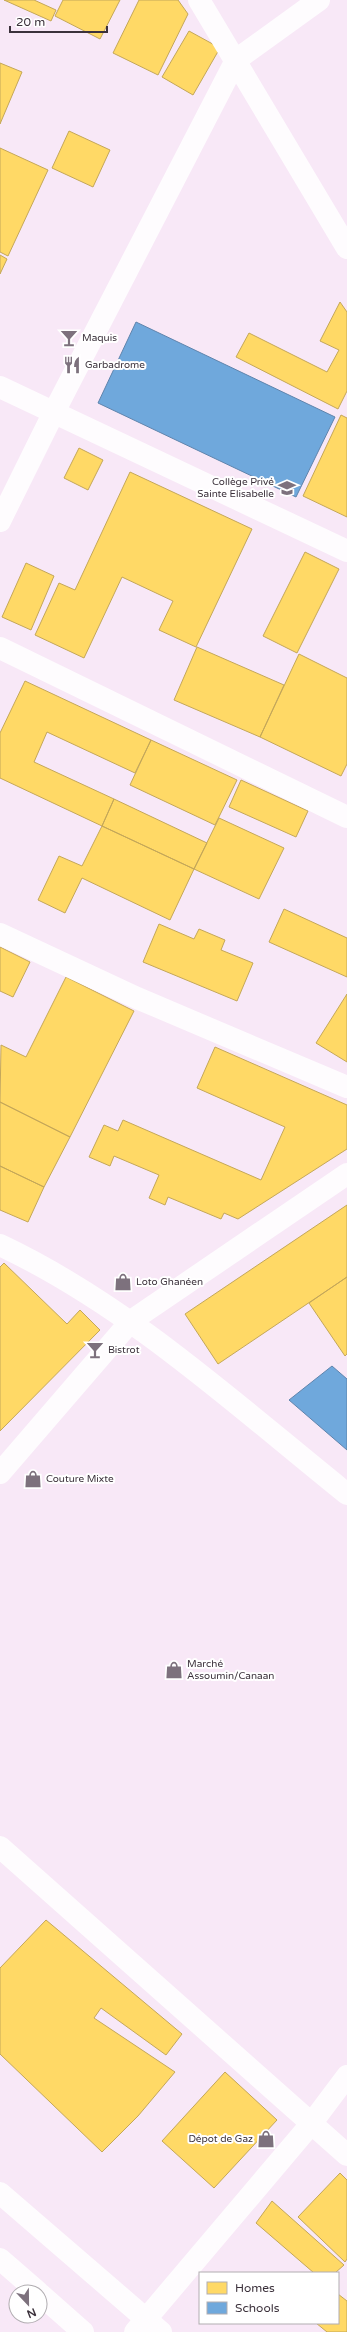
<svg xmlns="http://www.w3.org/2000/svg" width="347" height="2332" font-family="'Varela Round',sans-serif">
  <rect width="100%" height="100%" fill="#f8e8f7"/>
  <path fill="#ffd966" stroke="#c4a759" d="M4,0H34L56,10L51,21Z
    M63,0H120L100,39L55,16Z
    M139,0H178L188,14L158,75L113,53Z
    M189,31L220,48L193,95L162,77Z
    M0,63L22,72L0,124Z
    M69,131L110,150L93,187L52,168Z
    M0,148L48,170L8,256L0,252Z
    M0,255L7,259L0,274Z
    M340,302L347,312V391L338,409L236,357L249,333L327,372L339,350L320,341Z
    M341,415L347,418V517L303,496Z
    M79,448L103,460L88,490L64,478Z
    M130,472L252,529L196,647L159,630L173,601L122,577L84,658L35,635L59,583L75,590Z
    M305,552L339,569L297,653L263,636Z
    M26,563L54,576L31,630L2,617Z
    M197,647L284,685L260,737L174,700Z
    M299,654L347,678V764L341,776L260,737Z
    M25,681L151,740L135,773L47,732L34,762L114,799L102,826L0,778V733Z
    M151,740L237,780L215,825L130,785Z
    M241,780L308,811L296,837L229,807Z
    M114,799L207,843L194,869L102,826Z
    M219,818L284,848L259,899L194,869Z
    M102,826L194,869L170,920L82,878L65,913L38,900L59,856L82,866Z
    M284,909L347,938V977L269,942Z
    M159,924L194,939L199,929L225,940L221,950L253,963L237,1001L143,962Z
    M0,947L30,962L13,997L0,991Z
    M66,977L134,1011L70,1137L0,1102L1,1045L26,1057Z
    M347,994V1062L316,1043Z
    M215,1047L347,1105V1149L238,1219L224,1213L221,1219L168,1197L165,1205L149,1198L159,1175L114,1156L110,1166L89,1157L104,1125L118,1131L123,1120L261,1180L285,1127L197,1088Z
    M0,1102L70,1137L44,1187L0,1166Z
    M0,1166L44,1187L28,1222L0,1210Z
    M347,1205V1277L218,1364L185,1314Z
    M4,1263L67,1324L80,1310L100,1330L0,1431V1267Z
    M347,1277V1354L345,1356L309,1303Z
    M46,1920L182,2034L166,2055L101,2008L94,2018L175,2072L138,2116L102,2152L0,2054V1968Z
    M225,2072L277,2120L214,2188L162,2141Z
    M340,2173L347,2180V2259L345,2262L298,2217Z
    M272,2201L344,2265L335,2273H314L256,2223Z
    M338,2294L347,2301V2332H327L316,2323H338Z"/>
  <path fill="#6fa8dc" stroke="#5f84ac" d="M136,322L335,417L296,497L98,403Z
    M332,1366L347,1379V1450L289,1400Z"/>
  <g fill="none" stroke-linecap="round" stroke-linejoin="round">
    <path stroke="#fefcfe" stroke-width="22" d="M199,0L347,248
      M0,387L347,551
      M0,521L53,414L236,60L319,0
      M0,648L347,817
      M0,934L137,998L347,1087
      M0,1245C129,1306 236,1405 347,1494
      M0,1473L131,1321L347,1174
      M0,1847L347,2155
      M135,2332L311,2124L347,2076"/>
    <path stroke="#fefcfe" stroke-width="22" d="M0,2193L161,2332
      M0,2259L38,2292
      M40,2294L83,2332"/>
  </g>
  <defs>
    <g id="bar-bare" transform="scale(1.38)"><path d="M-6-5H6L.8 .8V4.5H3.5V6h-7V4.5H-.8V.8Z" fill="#7d717d" stroke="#fff" stroke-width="2.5" paint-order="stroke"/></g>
    <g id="restaurant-bare" transform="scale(1.38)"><path d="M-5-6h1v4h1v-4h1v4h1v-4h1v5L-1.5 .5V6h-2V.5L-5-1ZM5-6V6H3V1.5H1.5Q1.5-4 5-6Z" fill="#7d717d" stroke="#fff" stroke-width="2.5" paint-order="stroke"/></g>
    <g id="school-bare" transform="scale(1.38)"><path d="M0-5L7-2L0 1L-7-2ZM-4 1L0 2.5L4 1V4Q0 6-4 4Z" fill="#7d717d" stroke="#fff" stroke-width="2.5" paint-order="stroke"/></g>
    <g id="shop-bare" transform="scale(1.38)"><path d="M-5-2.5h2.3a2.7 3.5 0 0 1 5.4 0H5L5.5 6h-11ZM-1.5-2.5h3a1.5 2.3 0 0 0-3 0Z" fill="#7d717d" stroke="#fff" stroke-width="2.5" paint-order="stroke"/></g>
  </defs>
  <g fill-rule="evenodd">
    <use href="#bar-bare" x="69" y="338"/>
    <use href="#restaurant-bare" x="72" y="365"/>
    <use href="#school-bare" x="287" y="488"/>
    <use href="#shop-bare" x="123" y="1282"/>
    <use href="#bar-bare" x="95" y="1350"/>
    <use href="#shop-bare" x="33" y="1479"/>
    <use href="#shop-bare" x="174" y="1670"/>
    <use href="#shop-bare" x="266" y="2139"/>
  </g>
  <g text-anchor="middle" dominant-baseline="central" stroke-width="4" stroke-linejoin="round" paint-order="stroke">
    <g font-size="10" fill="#3b313b" stroke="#fff" text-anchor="start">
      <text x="82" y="338">Maquis</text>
      <text x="85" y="365">Garbadrome</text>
      <text x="274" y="482" text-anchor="end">Collège Privé<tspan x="274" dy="12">Sainte Elisabelle</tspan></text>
      <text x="136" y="1282">Loto Ghanéen</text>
      <text x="108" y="1350">Bistrot</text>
      <text x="46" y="1479">Couture Mixte</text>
      <text x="187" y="1664">Marché<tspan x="187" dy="12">Assoumin/Canaan</tspan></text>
      <text x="253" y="2139" text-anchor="end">Dépot de Gaz</text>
    </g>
  </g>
  <rect x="199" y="2272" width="140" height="52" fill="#ffffff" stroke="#b1adb1"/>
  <rect x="207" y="2282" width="20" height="12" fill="#ffd966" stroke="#b1adb1"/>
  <text x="235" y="2292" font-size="12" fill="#3b313b">Homes</text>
  <rect x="207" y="2302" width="20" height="12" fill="#6fa8dc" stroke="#b1adb1"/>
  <text x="235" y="2312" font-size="12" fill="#3b313b">Schools</text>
  <g transform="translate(28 2304) rotate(158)"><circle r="19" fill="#ffffff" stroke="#b1adb1"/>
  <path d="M0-3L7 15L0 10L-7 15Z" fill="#7d717d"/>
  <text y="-6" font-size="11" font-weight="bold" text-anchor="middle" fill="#3b313b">N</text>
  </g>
  <path d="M10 26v6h97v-6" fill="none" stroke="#3b313b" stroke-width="2"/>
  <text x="16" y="26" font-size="12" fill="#3b313b" stroke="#ffffff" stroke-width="3" paint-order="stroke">20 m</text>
</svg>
